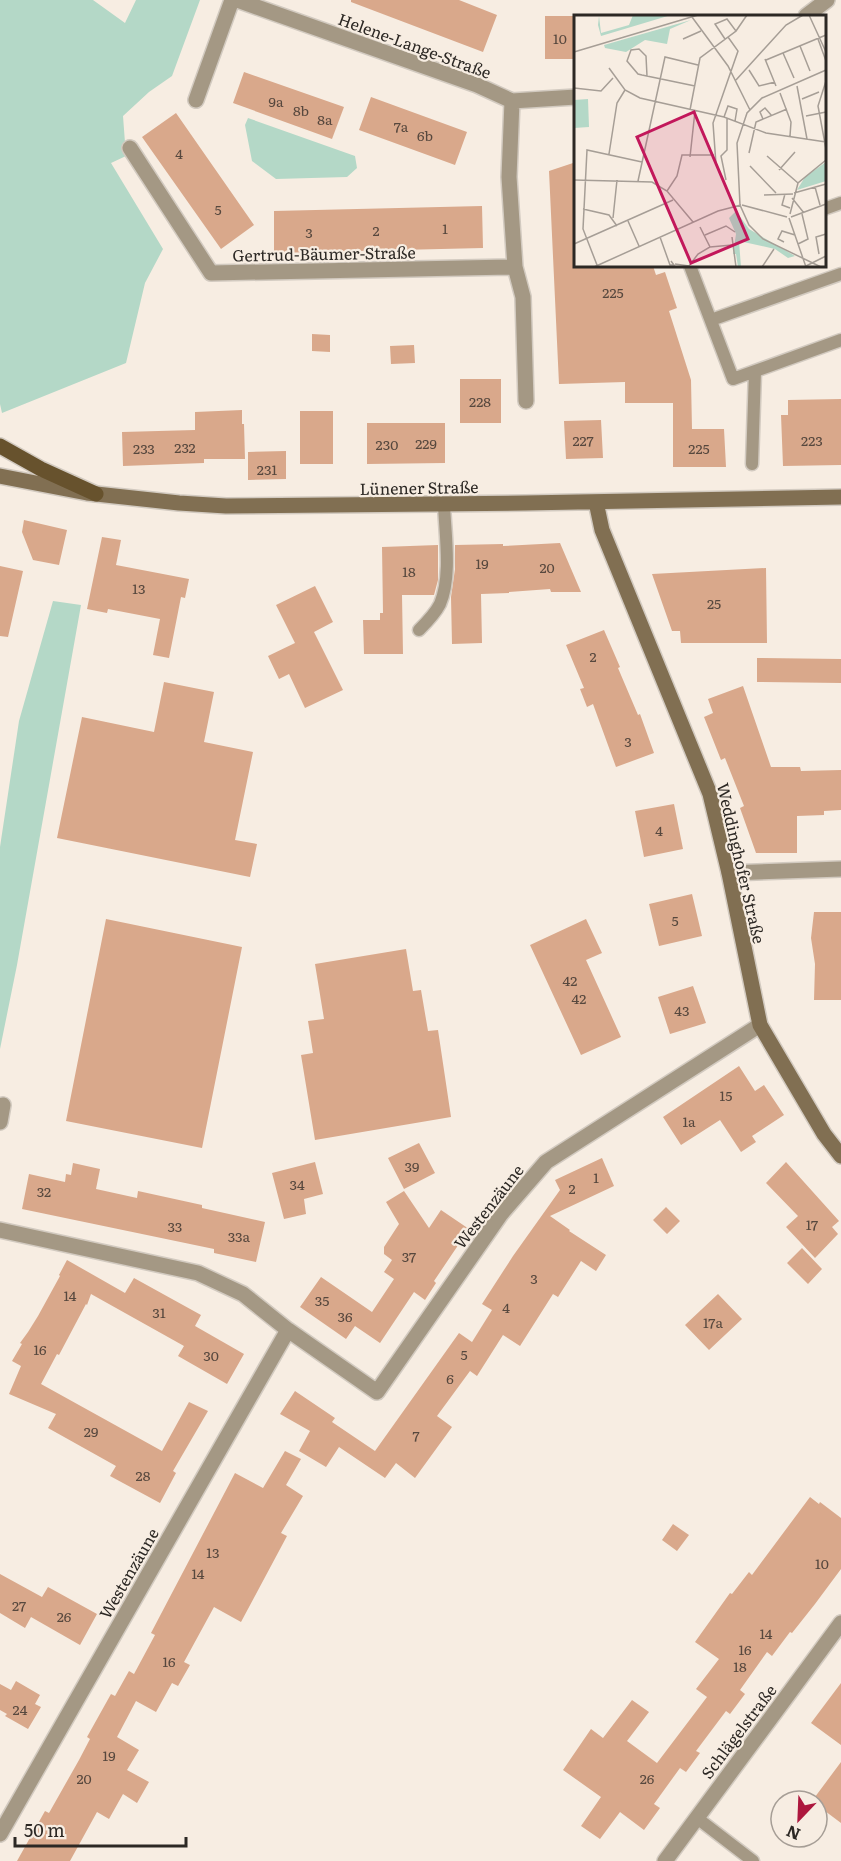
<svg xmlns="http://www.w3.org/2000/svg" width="841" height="1861" font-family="Literata,serif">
  <rect width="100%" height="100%" fill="#f7ede2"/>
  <path fill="#b4d8c7" d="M0,0H93L125,23L136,0H200L172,76L149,92L123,116L126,156L111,163L163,249L145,283L126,363L2,413L0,404Z
    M248,118L355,156L357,168L347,177L276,179L252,161L245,125Z
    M53,601L81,605L17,965L0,1049V847L19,721Z"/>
  <path fill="#d9a88b" d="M351,0H459L497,15L483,52L351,2Z
    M545,16H576V59H545Z
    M244,72L344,107L332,139L233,103Z
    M371,97L467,132L455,165L359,130Z
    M176,113L254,225L221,249L142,137Z
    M576,162V266H653L656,275L665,272L677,308L669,311L691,380L692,429H724L726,467H673V403H625V382L559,384L549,171Z
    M482,206L483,248L274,253V211Z
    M312,334L330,335V352L312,351Z
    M414,345L415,363L391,364L390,346Z
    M460,379H501V423H460Z
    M841,399V465L783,466L781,415H788V400Z
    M242,410V424H244L245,459H204V463L123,466L122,432L195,430V412Z
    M300,411H333V464H300Z
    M601,420L603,458L566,459L564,421Z
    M367,423H445V463L367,464Z
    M286,451V479L248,480V452Z
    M24,520L67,530L59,565L33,560L22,532Z
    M102,537L121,540L116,565L189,579L185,598L181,597L169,658L153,655L160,619L108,609L107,613L87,609Z
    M560,543L581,592H551L550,589L509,592V593L481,594L482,643L452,644L451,597L455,569V545L503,544V546Z
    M438,545V580L434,595H402L403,654H364L363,620H380V613H383L382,547Z
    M0,566L23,571L8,637L0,636Z
    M766,568L767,643H681L680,631H672L652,574Z
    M315,586L333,622L314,632L343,690L305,708L289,674L279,679L268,656L295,643L276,605Z
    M604,630L620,667L618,668L638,715L640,714L654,753L616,767L593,704L587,707L580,689L584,688L566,645Z
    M757,658L841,659V683L757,682Z
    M164,682L214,692L204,742L253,752L235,840L257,844L250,877L57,838L82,717L154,732Z
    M743,686L771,767H800L801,771L841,770V810L824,811V815L797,816V853H756L740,808L744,806L725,758L721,760L704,717L713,713L708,699Z
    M674,804L683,849L644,857L635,811Z
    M692,894L702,936L659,946L649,904Z
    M814,912H841V1000H814L815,964L811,938Z
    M106,919L242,947L202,1148L66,1121Z
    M586,919L602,953L586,960L621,1037L581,1055L530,945Z
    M406,949L413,991L421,990L428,1031L438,1030L451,1117L315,1140L301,1055L313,1053L308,1021L324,1019L315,964Z
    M693,986L706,1023L670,1034L658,997Z
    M739,1066L755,1091L764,1085L784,1115L752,1136L756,1142L741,1152L720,1120L681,1145L663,1117Z
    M419,1143L435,1173L404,1189L388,1158Z
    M602,1158L614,1186L550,1216L570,1230L569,1231L606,1255L596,1271L581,1261L558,1297L553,1294L520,1346L503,1335L477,1376L470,1371L437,1416L452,1427L415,1478L396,1463L385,1478L339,1447L326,1467L299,1451L310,1431L280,1414L295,1391L335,1418L332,1422L375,1451L459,1333L472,1342L492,1310L482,1304L513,1256L560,1190L555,1180Z
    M315,1162L323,1194L304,1199L306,1214L284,1219L272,1173Z
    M786,1162L839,1221L832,1227L838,1234L815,1258L786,1227L798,1216L766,1183Z
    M73,1163L100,1169L96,1189L137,1198L138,1191L202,1205V1208L265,1222L256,1262L214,1253V1249L22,1209L29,1174L65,1182L66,1174L71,1175Z
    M404,1191L429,1228L441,1210L469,1229L434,1281L436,1283L425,1300L414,1292L380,1343L355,1326L346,1339L300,1307L321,1277L372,1312L394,1279L384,1272L392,1260L384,1254V1247L399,1224L386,1202Z
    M666,1207L680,1221L667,1234L653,1220Z
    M802,1248L822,1269L808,1284L787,1263Z
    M67,1260L125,1293L134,1278L201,1315L195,1326L244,1354L227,1384L178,1356L184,1346L91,1294L87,1305L86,1304L59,1355L57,1354L41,1384L162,1451L189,1402L208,1411L173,1471L176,1473L160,1503L110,1476L116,1466L48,1428L56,1414L9,1394L21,1366L12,1361L22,1344L20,1343L28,1332L38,1316L60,1276L59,1275Z
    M718,1294L742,1319L709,1350L685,1325Z
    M285,1451L301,1459L286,1485L303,1496L281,1533L287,1536L241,1622L214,1607L184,1662L190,1665L178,1686L172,1683L156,1712L136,1701L117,1737L139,1750L127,1770L149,1782L137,1803L123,1794L109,1819L97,1812L70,1861H17L45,1811L49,1813L79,1760L90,1739L87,1737L111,1694L115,1696L129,1671L134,1674L155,1635L151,1633L235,1473L263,1488Z
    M810,1497L819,1504L820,1502L841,1518V1569L815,1604L792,1633L790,1632L772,1656L767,1652L740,1690L745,1694L730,1714L726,1711L696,1751L700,1753L686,1772L680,1768L654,1804L660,1808L644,1830L620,1812L600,1839L581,1826L601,1797L563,1770L591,1729L603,1738L632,1700L649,1712L627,1741L657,1763L707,1697L696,1689L719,1659L695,1642L730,1593L732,1594L749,1572L752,1575Z
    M673,1524L689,1535L677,1551L662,1540Z
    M0,1574L42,1597L48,1587L97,1614L80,1645L31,1617L25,1628L0,1613Z
    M16,1681L40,1695L35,1704L41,1707L28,1729L5,1716L7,1714L0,1710V1684L11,1690Z
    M841,1683V1745L811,1723Z
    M841,1762V1823L817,1805V1801H812Z"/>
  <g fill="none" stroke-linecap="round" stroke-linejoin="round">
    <g stroke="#d2cac0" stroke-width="15">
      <path id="lane" d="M824,209L841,203
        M690,266L733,379L841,340
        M711,320L841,274
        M752,464L755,371
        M419,630C427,622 435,614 440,604C452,576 445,534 444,504
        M697,1818L753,1861"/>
    </g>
    <g stroke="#d2cac0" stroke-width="18">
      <path id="street" d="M237,0L477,85L512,101
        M806,16L827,0
        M196,100L232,0
        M130,148L211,273L515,267
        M526,401L523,297L515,267L509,177L512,101L576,97
        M729,873L841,869
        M0,1122L3,1105
        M0,1230L198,1273L243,1294L288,1330L377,1392L501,1214L546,1162L760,1025
        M0,1834L288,1330
        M665,1861L841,1623"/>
    </g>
    <g stroke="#d2cac0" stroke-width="18">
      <path id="secondary" d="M0,476L87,493L179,503L226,506L525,503L841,497
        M596,502L602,530L710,794L729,873L760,1025L824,1134L841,1156"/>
    </g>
    <g stroke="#d2cac0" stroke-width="18">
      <path id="primary" d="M0,446L41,469L96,494"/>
    </g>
    <use href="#lane" stroke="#a49884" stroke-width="12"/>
    <use href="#street" stroke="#a49884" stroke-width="15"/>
    <use href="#secondary" stroke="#816f52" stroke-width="15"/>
    <use href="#primary" stroke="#67522d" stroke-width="15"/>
  </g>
  <g text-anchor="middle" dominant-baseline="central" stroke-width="4.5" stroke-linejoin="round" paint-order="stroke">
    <g font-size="14" fill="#57483e">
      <text x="560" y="38">10</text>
      <text x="276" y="101">9a</text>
      <text x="301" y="110">8b</text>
      <text x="325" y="119">8a</text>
      <text x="401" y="126">7a</text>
      <text x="425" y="135">6b</text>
      <text x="179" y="153">4</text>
      <text x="218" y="209">5</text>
      <text x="445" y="228">1</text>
      <text x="376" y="230">2</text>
      <text x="309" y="232">3</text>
      <text x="613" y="292">225</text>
      <text x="480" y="401">228</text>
      <text x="583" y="440">227</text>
      <text x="812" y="440">223</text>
      <text x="426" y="443">229</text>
      <text x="387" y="444">230</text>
      <text x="185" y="447">232</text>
      <text x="144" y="448">233</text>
      <text x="699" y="448">225</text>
      <text x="267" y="469">231</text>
      <text x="482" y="563">19</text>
      <text x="547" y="567">20</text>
      <text x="409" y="571">18</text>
      <text x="139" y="588">13</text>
      <text x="714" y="603">25</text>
      <text x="593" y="656">2</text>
      <text x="628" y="741">3</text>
      <text x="659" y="830">4</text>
      <text x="675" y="920">5</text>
      <text x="570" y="980">42</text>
      <text x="579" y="998">42</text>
      <text x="682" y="1010">43</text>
      <text x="726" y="1095">15</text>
      <text x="689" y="1121">1a</text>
      <text x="412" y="1166">39</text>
      <text x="596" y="1177">1</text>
      <text x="297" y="1184">34</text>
      <text x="572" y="1188">2</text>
      <text x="44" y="1191">32</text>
      <text x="812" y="1224">17</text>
      <text x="175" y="1226">33</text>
      <text x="239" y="1236">33a</text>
      <text x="409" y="1256">37</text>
      <text x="534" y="1278">3</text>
      <text x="70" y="1295">14</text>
      <text x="322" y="1300">35</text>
      <text x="506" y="1307">4</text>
      <text x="159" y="1312">31</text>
      <text x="345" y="1316">36</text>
      <text x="713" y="1322">17a</text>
      <text x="40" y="1349">16</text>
      <text x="464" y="1354">5</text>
      <text x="211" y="1355">30</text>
      <text x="450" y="1378">6</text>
      <text x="91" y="1431">29</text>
      <text x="416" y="1435">7</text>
      <text x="143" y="1475">28</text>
      <text x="213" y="1552">13</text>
      <text x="822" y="1563">10</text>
      <text x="198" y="1573">14</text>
      <text x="19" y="1605">27</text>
      <text x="64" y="1616">26</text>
      <text x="766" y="1633">14</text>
      <text x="745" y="1649">16</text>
      <text x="169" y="1661">16</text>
      <text x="740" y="1666">18</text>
      <text x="20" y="1709">24</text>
      <text x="109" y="1755">19</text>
      <text x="84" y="1778">20</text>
      <text x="647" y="1778">26</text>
    </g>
    <g font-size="16" fill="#2c2824" stroke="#f7ede2">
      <text transform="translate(415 45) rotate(20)">Helene-Lange-Straße</text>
      <text transform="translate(324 253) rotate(-1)">Gertrud-Bäumer-Straße</text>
      <text transform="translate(419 487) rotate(-1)">Lünener Straße</text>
      <text transform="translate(742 863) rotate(77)">Weddinghofer Straße</text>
      <text transform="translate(488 1206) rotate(-52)">Westenzäune</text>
      <text transform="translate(128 1573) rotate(-60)">Westenzäune</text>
      <text transform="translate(738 1731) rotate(-53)">Schlägelstraße</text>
    </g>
  </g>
  <g transform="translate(574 15)">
    <rect width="252" height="252" fill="#f7ede2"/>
    <path d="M59,0H97L27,21L24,10L25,1L27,18L55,10ZM117,5L96,14L93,29L71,25L52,37L31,33L30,30ZM14,84L15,112L0,113V85ZM252,147V166L223,175L231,162ZM162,196L175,214L221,241L214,243L201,234L165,226L167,252H164L162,239H159L162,219L155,203Z" fill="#b4d8c7"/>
    <path fill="none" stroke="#a69e96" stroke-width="1.5" d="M235,0L252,37M118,2L154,51L176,95M162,16L173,0M109,24L127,16M244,24L252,46M226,31L236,56M0,37L124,0M209,38L220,63M191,44L202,71M192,45L252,20M35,53L51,75L66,83L150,102L192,118L252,127M175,55L185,71L201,67M73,61L72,41L65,34L57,35L53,46L64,59L68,60L121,71M162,65L212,10L229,0M252,66L244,91L252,134M223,71L233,124M0,73L27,76L39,63M206,78L217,107L216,121M228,84L245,77M116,95L126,43L162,16L153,4L141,9L151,24M232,101L252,97M150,102L154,91L163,94L161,106M189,104L186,97L191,93L198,101M175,138L182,107L213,94M35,139L43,88L51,75M193,141L224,168M116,142L121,96M142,149L139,108L164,36L154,22M176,151L202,178M205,155L221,137M0,165L78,167L93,176L119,207M152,165L147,141L153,135V103M64,166L91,42L124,50M241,172L246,190M93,176L103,161L108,140H140M220,178L252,169M211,179L208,190L216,193M190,180L219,179M218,183L230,198M168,190L213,202M9,194L35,200L43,211M216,199L224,168L252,145M217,202L252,189M39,203L43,165M215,203L232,252M54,206L65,231M131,220L152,211L161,217M86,222L96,250H100L97,246M158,222L162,252M210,227L204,224L208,216L221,220M0,229L99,185M224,229L234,224L228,199M136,232L158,230M245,239L242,222L252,219M101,249L115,251L124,239L136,232L126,212M23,250L9,214L13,135L68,147M232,251L252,241M20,252L144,196L167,190M188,252L200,234M247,252L189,224L175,210L166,190L163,128L173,98L188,83L252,55"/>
    <path fill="#c2185b" fill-opacity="0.15" stroke="#c2185b" stroke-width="3" d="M120,97L174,224L117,248L63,122Z"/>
    <rect width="252" height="252" fill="none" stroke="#2c2824" stroke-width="3"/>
  </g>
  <g transform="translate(799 1819) rotate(203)"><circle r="28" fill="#f7ede2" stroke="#a69e96" stroke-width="1.5"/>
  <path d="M0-4.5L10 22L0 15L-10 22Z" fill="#ad183e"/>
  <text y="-9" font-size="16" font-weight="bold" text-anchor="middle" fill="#2c2824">N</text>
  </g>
  <path d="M15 1837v9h171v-9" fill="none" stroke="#2c2824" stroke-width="3"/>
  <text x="24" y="1837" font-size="18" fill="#2c2824" stroke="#f7ede2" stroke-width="4.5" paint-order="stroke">50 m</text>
</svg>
